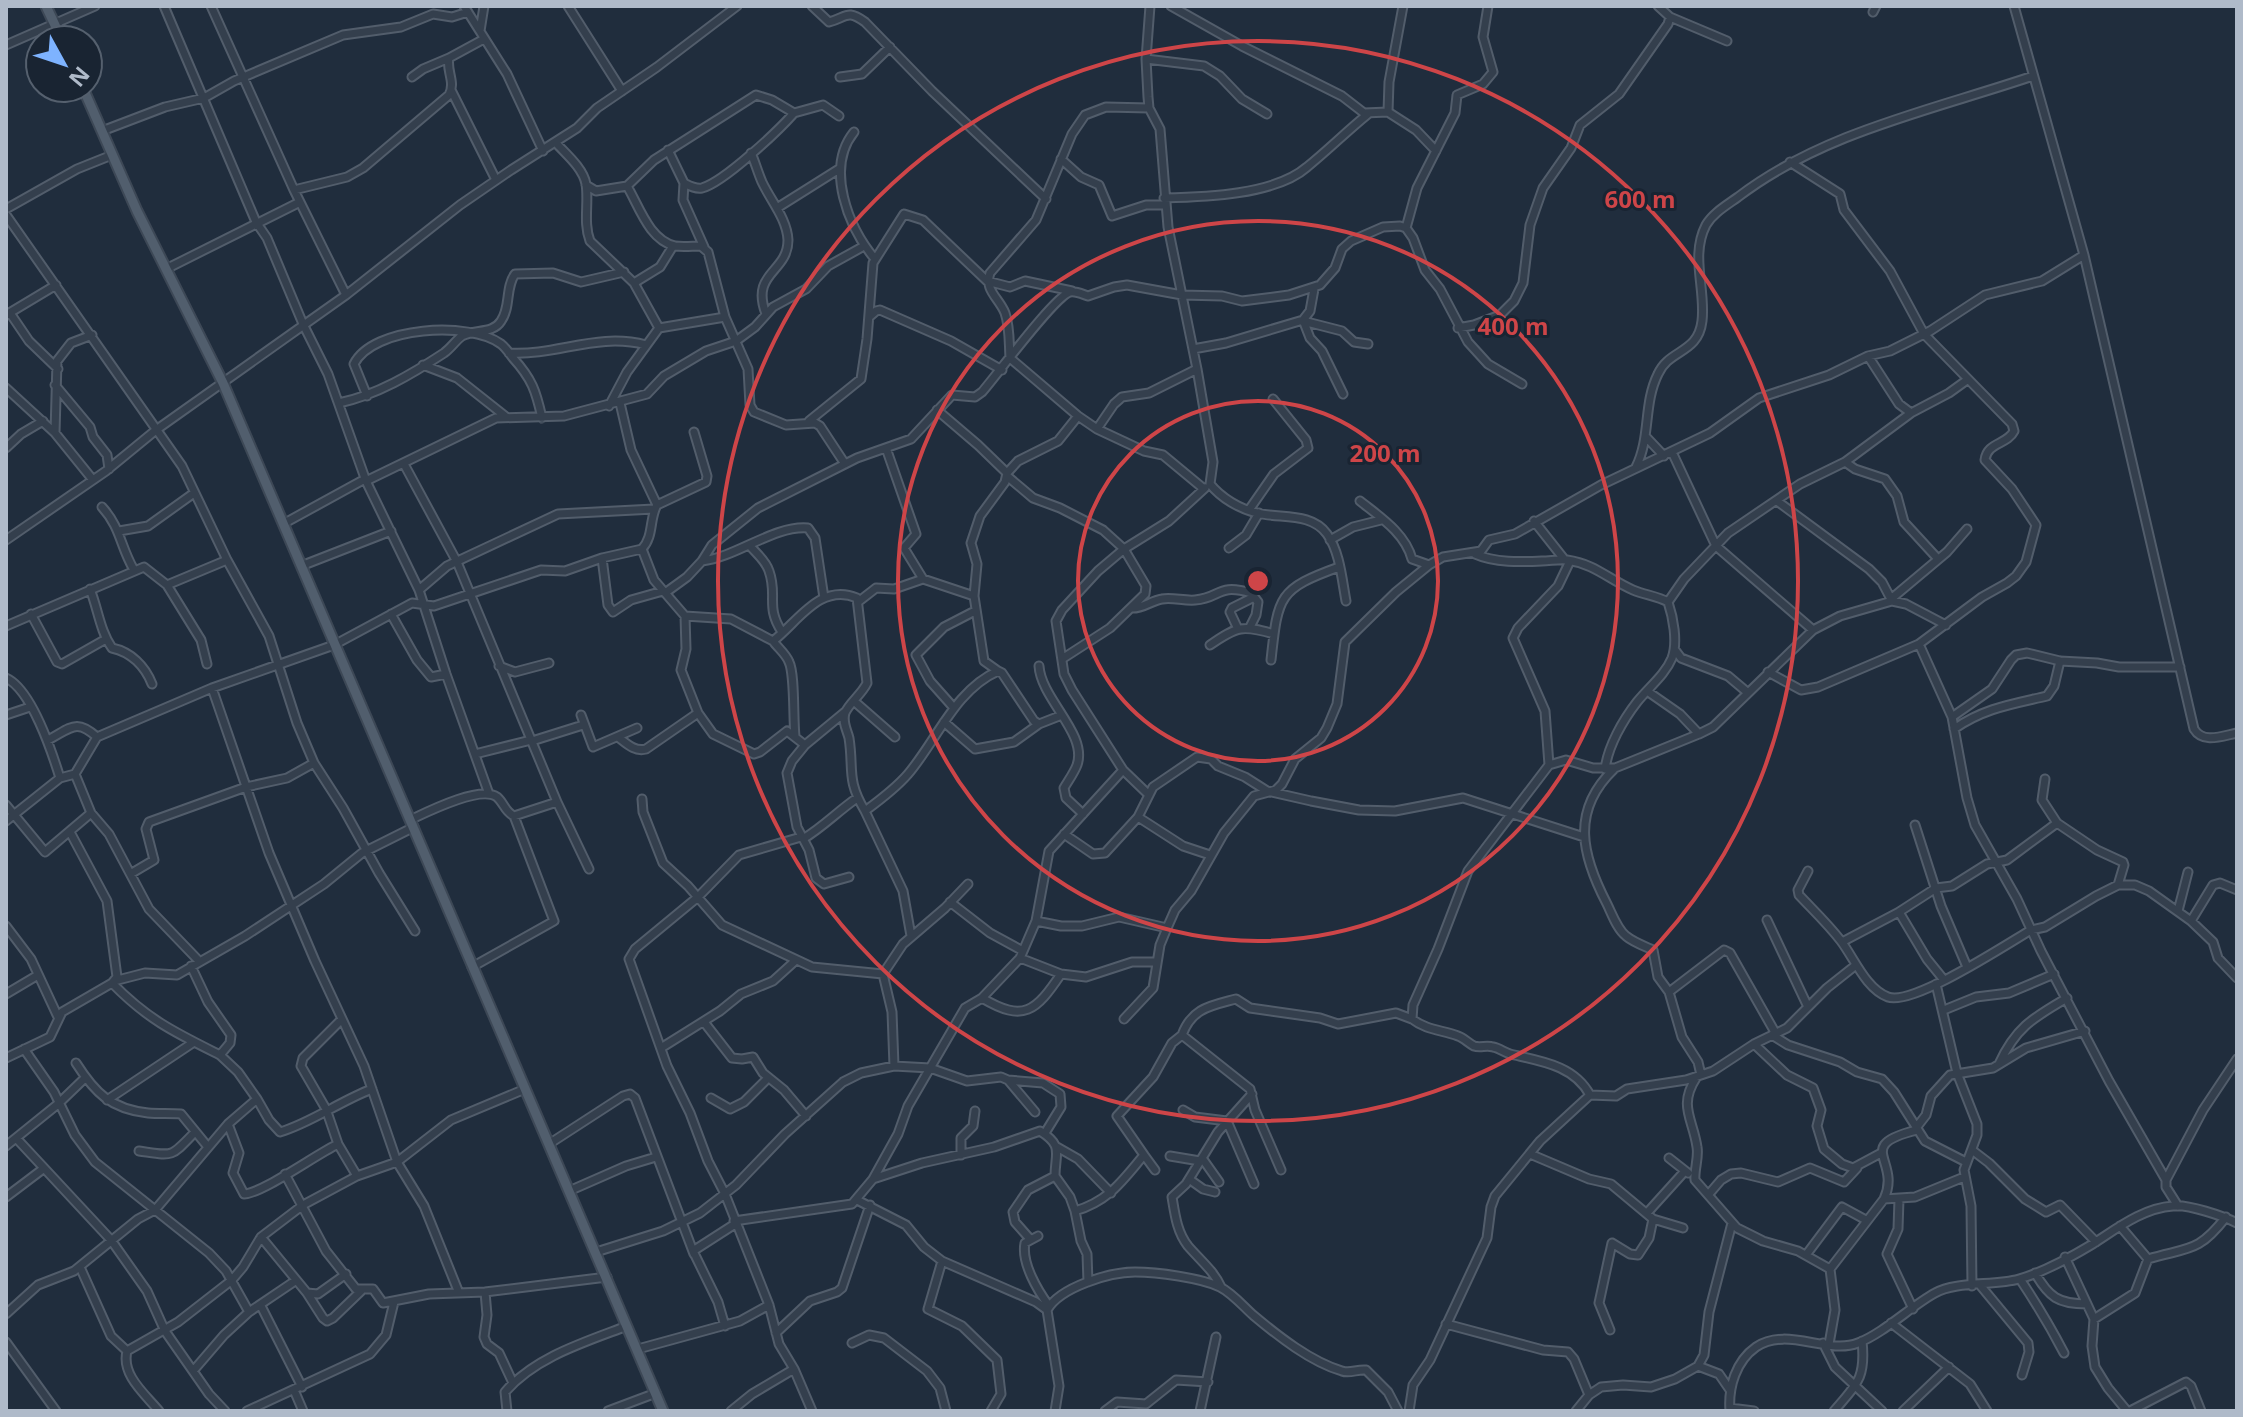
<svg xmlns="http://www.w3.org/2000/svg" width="2243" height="1417" font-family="'Open Sans',sans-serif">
  <rect width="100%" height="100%" fill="#202d3d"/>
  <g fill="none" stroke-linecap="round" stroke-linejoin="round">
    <g stroke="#525d6b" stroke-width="11">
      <path id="minor" d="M164,6L256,222L267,238L303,324L328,374L366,481L419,590L446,674L489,794
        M211,6L294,190L346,295
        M464,6L507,74L543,151
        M568,6L622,91
        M812,6L829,22C847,17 847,9 865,22L932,91L1046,199
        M1150,6L1146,59L1148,97L1149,108L1160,129L1168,227L1197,369L1213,462L1210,484C1221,498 1240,509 1257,513C1281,519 1311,512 1327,534C1340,552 1342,580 1346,601
        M1171,6L1242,46L1342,96L1364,113L1388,112
        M1403,6L1389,82L1388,112L1416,130L1436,151
        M2014,6L2084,255L2194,729C2203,744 2222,736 2237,733
        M1873,12L1876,6
        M1670,17L1727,41
        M480,31L484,6
        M6,45L95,6
        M1146,59L1204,66L1220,76L1242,99L1267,114
        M412,77L423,69L449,58
        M840,77L862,74L890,47
        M451,90L496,180
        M1149,108L1106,107L1085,115L1072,134L1036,220L990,273C984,290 999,298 1005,313C1010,327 1009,343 1010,358L1078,416L1097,429L1144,451L1163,455L1204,489
        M102,131L165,107L204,98L234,81L343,35L401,27L433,14L452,17L468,12
        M854,132C825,168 848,227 875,259
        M556,143C566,154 583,168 586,184C589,202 583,223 590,241L634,283L659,328
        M668,150L684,183C690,186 695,189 702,188C724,182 778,131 794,113
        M751,153C755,162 758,173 762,182C771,201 787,219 788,240C788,273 750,272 766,314
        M1061,159L1081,177L1099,185L1112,216L1146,205H1166
        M684,183L683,200L704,247
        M586,185L596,191L627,186L654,160L756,95L772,100L794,113L823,105L839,116
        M627,186C639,206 649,240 675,246C683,247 693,246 701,246L708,252L725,317L748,369L750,405L754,412L786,425L815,423L820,426L845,464
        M294,190L347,177L363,168L449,95C456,82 446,71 449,58L484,39
        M1164,198C1205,197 1275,195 1307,167C1328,150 1347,131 1368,114
        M777,208L839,169
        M6,209L77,169L112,155
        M6,215L182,466L227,560L269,636L297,723L314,763L343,808L379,873L415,931
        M1406,228L1417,188L1455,113L1457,95L1483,84L1493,72L1483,37L1488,6
        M166,269L300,202
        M634,283L660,267L673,246
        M10,313L29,341L58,369
        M6,315L56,285
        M869,317L876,311L880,310L951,341L1002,370
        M1303,320L1310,338L1322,351L1343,394
        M1303,321L1342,331L1354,342L1368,344
        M1458,328L1474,325L1500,315L1514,301L1523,283L1530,225L1543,188L1571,148L1580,125L1619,94L1668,24L1670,17L1658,6
        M92,335L71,343L57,361L55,433L93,480
        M1193,349L1226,343L1303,320L1310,311L1314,289
        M509,353C557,356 597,332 646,345
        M1868,356L1899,404L1911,413
        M423,365L457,378L505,416
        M55,385L90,427L93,437L107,455L109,469
        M6,388L55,433
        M367,396L354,364C373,326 470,321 501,344C506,348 510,354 513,358C532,379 536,391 542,418
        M339,403C377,395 412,374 444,353C451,348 456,340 462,336C475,329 493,334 501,321C511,307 505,288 515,274L553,273L581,282L624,272
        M620,403L631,450L657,505
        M609,406L627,372L659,328L725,317
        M937,410L978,445L1007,473L1005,482L980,516L971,543L977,564L974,596L984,661L998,671
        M809,421L861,379L867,339L873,263L904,214L923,220L987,281L1010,287L1025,281L1072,291
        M1097,429L1114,404L1122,397L1149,393L1197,369
        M1647,438L1664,456
        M6,448L21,434L43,421
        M886,448L916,534L904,548L923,579
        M1672,452L1716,546L1813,630
        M1845,462L1855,469L1885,479L1897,496L1904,522L1938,559
        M404,464L457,562L557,802L589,869
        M1636,467C1651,437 1643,404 1658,374C1669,349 1698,354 1702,321C1706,289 1690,256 1706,225C1713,213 1727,205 1738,197C1823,132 1933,110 2033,76
        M1007,473L1018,461L1058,441L1078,416
        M1007,476L1033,498L1060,508L1103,530L1124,549L1146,586L1145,594L1110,628L1062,659
        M366,481L496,418L564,416L647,394L664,376L706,351L736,341L755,327L773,307L806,289L828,266L864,246
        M1360,501C1380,517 1405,533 1412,559L1429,565
        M1777,501L1869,569L1882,582L1892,601
        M102,507C121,528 120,546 134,570
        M1249,510L1274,474L1308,448L1306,440L1273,399
        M1534,521L1564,559
        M283,524L365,479
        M119,531L148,526L194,493
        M6,540L106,471L156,430L346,295L460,205L511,170L577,128L597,108L657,67L737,6
        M1330,540L1353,527L1381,520
        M750,546C757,554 766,561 769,571C778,596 765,606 782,632
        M1229,548L1246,535L1259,513
        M642,549L654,580L685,616L686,649L681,670L698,713L713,734L754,754L760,752L787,731L805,745
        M1475,554C1495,563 1521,562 1542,561C1550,561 1559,559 1567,560C1595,564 1608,579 1633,590C1645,595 1657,596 1668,602C1673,617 1678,642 1672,658C1665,675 1649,687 1637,702C1623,720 1608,746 1605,769
        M602,558L608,605L613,612L631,600L663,591
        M702,561C737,557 774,525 808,528L815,538L824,598
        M301,566L391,531
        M167,585L227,560
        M90,589C98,609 100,631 112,648C131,652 145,666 152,684
        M419,590L447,566L558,514L654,509
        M665,593L687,577L702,561L712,545L758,508L857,458L911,439L952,395L975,397L982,392C997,375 1054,297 1070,292C1076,291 1082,294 1088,296L1114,287L1127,285L1182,295L1222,296L1242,301L1289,295L1320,285L1335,268L1342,249L1351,241L1383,227L1400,226L1406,228L1413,238L1425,270L1440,289L1468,342L1488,364L1522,384
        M1891,599L1947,552L1967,529
        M858,602L876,588L894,589L923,579L974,596
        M1668,602L1684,579L1728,533L1800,484L1845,462L1911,413L1949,393L1967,380
        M1131,608C1143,609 1150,601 1162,599C1172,597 1184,601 1195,600C1221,598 1217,583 1251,593L1258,602L1256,615L1250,627
        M31,614L57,662L62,664L106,639
        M391,614L417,660L431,677L446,674
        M685,616L731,619L773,641C797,623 820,582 857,598L867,683C862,694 849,703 845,713C842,722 847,730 849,738C854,770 846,779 865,811
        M6,626L144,567L167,585L201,640L207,664
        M1238,629L1230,612L1232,608L1254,597
        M773,641C778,648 786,654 789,662C795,674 793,719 795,736
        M1919,644L1952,717L1967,798L1975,825L2017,899L2041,951L2109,1081L2166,1180
        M1210,645C1237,626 1243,625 1274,634
        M1675,650L1681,658L1728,676L1747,692
        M1271,660C1278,596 1278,589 1339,567
        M499,666L515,672L549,663
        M1039,666C1041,699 1088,734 1077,765C1074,773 1068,781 1064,788L1066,798L1083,814
        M1768,672L1801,690L1818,687L1919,644L1982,597L2007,583L2016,576L2026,562L2036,525L2012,489L1985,460C1987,442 2007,445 2014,431L2012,424L1924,334L1890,271L1844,210L1840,194L1790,162
        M6,678C31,689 52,752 60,778
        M212,688L269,853L315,961L364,1066L397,1162L424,1206L459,1293
        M1647,691L1680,714L1699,734
        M855,702L895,737
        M954,708L930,681L916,655L944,627L975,611
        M845,712L805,745L792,761L787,773L797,827L809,850L816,878L824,884L849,877
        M6,715L30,707
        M581,715L593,747L637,728
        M1952,717L1992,689L2011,660L2016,655L2027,653L2060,661L2097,663L2119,667H2180
        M944,722L975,749L1014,742L1039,724
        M1954,729C1984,708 2013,704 2047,696L2054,686L2060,661
        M618,737C627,744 635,752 646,749L698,713
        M48,740C71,728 76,718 97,737
        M532,741L583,725
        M475,754L531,740
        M1549,765L1545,711L1513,638L1518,628L1558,586L1570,561
        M1614,769C1570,811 1582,856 1607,904C1612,914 1617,929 1626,936C1633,942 1644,946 1653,950L1658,977L1669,992
        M2045,779L2042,800L2057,823L2097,850L2123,862L2124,865L2118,885
        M1149,795L1123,770L1072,690L1064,674L1056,621L1062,610L1098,571L1124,549L1169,521L1205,488
        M642,799L643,812L663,863L688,886L722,925L812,967L883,974
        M6,805L45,852L91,813
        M1138,817L1183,846L1210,855
        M410,820C427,812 480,785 497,797C504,803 505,812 514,816L557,802
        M6,821L60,778L75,774
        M1915,825L1941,906L1967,967
        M1064,834L1093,854L1105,853L1138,817L1153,787L1197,757L1211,759L1218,766L1245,777L1267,791L1311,801L1359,810L1395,811L1463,798L1584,837
        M801,837L739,855L698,897L635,949L629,959L667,1066L690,1113L708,1161L725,1194L769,1305L779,1344L794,1369L812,1411
        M803,839C823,827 838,811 857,798
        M1808,871L1798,890L1799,895C1813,910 1828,924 1841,941C1854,958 1866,989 1888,997C1913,1006 2007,944 2031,930L2045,927L2096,896L2118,885H2135L2149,891L2191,921L2213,942L2218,958L2237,978
        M132,873L154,860L146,829L149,822L246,787L287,778L314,763
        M950,902L990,933L1023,951
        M2178,911L2188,872
        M1899,912L1927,959L1944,980
        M1767,920L1808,1007
        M1036,921L1061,926H1082L1119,917L1167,928
        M2191,921L2213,885L2220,883L2237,890
        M6,926L31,959L58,1017
        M911,936L903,891L865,811C880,800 896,788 908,774C937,740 955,690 998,671L1002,673L1034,721L1039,724L1062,715
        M1842,942L1899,912L1936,888L1952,886L1987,864L2007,860L2057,823
        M1020,958L1061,974L1086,977L1132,962H1156
        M199,961L149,909L109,834L91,813L75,774L97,737L212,688L334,645L412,603L434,606L541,570L565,571L602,558L642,549C654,536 649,519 657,505L706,482L707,476L694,432
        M472,967L554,921L514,816
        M114,981L145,973L177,975L245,936L324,884L362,853L414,827
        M112,983C148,1020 176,1033 220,1055
        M1936,984L1957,1073L1977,1124V1135L1964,1170L1971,1206L1972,1286
        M6,994L38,975
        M982,998C1024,1023 1036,1011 1061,974
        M1944,1010L1976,997L2009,993L2054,974
        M342,1019L303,1058L301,1066L326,1109L338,1144L357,1176
        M1124,1019L1153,988L1160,945L1167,928L1175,910L1191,891L1224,833L1254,796L1276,790L1282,784L1295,759L1321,738L1327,728L1337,704L1345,642L1396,592L1429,565L1443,557L1481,551L1489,540L1515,534L1601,485L1710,433L1759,398L1829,375L1868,356L1890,351L1930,331L1985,295L2042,281L2084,255
        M704,1022L732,1058L742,1059L753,1057L763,1073L784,1090L806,1116
        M1182,1035C1192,1008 1210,1006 1236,999L1250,1008L1320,1018L1338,1024L1396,1013L1412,1019
        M1772,1035L1788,1045L1840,1062L1857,1072L1882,1079L1894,1092L1925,1141L1966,1162
        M1754,1044L1787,1075L1813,1088L1821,1110L1817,1126L1824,1149L1842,1164L1853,1168L1881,1153
        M661,1048L720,1011L741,994L773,981L795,961
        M24,1049L54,1092L75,1135L95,1162L209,1253L226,1271L249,1312
        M6,1058L50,1037L62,1012L112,983L117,977L107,901L70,832
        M76,1063C95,1093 111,1109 148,1113C159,1114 170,1113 181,1114L208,1147
        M1999,1064C2016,1027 2033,1018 2067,998
        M894,1066L892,1012L883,974L903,944L945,908L968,884
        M1701,1075L1698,1062L1682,1037L1669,992L1724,950L1730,953L1776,1034
        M1696,1078C1678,1106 1693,1119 1697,1147C1699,1158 1694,1169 1695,1180L1737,1228L1763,1241L1798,1251L1830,1269
        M1008,1080L1043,1083L1060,1094L1061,1107L1045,1133
        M1590,1095C1574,1065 1540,1061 1510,1054C1504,1052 1499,1048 1493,1047C1487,1045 1480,1048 1474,1046C1468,1043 1464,1038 1458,1036C1442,1030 1426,1030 1412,1019L1413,1005L1438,949L1468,871L1549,765L1566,760L1593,768H1615L1699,734L1713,727L1813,630L1840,616L1892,601L1906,604L1946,625
        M711,1098L730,1109L744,1102L768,1078
        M257,1099L269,1120L280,1132C311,1123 340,1101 372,1089
        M107,1100L194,1042
        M1183,1110L1195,1117L1227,1121L1254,1184
        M228,1124L239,1153L233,1173L244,1194C263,1193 315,1155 338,1144
        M1916,1128L1926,1115L1931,1096L1950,1075L1993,1068L2026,1048L2085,1031
        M17,1139L111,1240L147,1291L165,1331L209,1394L225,1411
        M549,1144L623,1096L630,1094L635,1098L694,1254
        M6,1146L58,1104L85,1078
        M1057,1147L1078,1159L1111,1193
        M1972,1150L1989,1163L2025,1199L2046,1212L2060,1205L2096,1242
        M139,1151C174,1156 170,1158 195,1132
        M1530,1154L1589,1179L1611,1184L1653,1219L1683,1228
        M961,1155V1138L973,1126L975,1111
        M1144,1155L1155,1170
        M1170,1156L1200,1161
        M1202,1158L1219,1182
        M1669,1158L1688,1173
        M285,1174L326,1251L356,1289H373L383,1303L429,1294L485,1292L607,1277
        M873,1179L922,1163L994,1147L1040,1131C1064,1146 1055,1153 1055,1176L1070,1197L1075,1211L1081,1241L1087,1254L1088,1282
        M1189,1179L1203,1189L1215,1192
        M569,1191L626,1166L656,1157
        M1709,1194L1721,1180L1731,1174L1741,1173L1778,1182L1810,1168L1844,1182L1857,1168
        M6,1197L43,1169
        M1884,1199C1902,1160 1852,1146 1917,1130
        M1899,1199L1898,1229L1887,1254L1913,1309
        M857,1200L906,1225L924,1247L942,1261L1036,1302L1047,1310
        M2178,1206L2166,1187V1180L2203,1110L2237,1059
        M1075,1211C1109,1201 1122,1181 1144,1155L1117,1116L1153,1077L1172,1043L1182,1035L1250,1089L1255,1110L1281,1170
        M1647,1213L1685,1171
        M734,1221L852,1204L873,1179L898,1134L908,1106L965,1008L982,998L1020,958L1036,921L1049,851L1123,770
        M2120,1226L2148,1259C2189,1247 2198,1253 2226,1217
        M1038,1236L1025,1243C1021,1263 1038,1291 1049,1306
        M261,1237L307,1293L323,1318L327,1321L333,1318L361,1291
        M1030,1239L1015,1222L1013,1212L1028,1190L1055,1176
        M596,1252L663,1231L700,1213L736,1185L785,1134L843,1082L861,1073L894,1066L930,1068L967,1081L1001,1077L1008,1080L1035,1112
        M1806,1255L1842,1207L1866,1220
        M2065,1257L2094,1319L2092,1346L2095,1367L2108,1388L2127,1411
        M942,1261L928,1309L962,1326L997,1360L1001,1394L991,1411
        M80,1267L111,1336L127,1351
        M2035,1273C2049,1297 2058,1304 2087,1304
        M2020,1279C2036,1303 2051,1328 2064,1353
        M1980,1285L2028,1343L2029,1352L2022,1375
        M1221,1287C1214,1271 1200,1260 1188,1246C1177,1232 1175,1215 1172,1197L1186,1184L1218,1132L1252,1094
        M485,1292L487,1315L484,1337L487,1344L499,1353L513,1383
        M307,1293L318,1294L346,1274
        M261,1306L302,1387
        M6,1314L38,1285L74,1271L138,1219L155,1210L228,1124L257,1099L238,1072L220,1055L230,1043L231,1035L208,1002L191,966
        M2094,1319L2135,1293L2148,1259
        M1891,1323L1970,1384L1987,1411
        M1446,1324L1543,1350L1568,1352L1574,1359L1589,1395
        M725,1326L718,1302L693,1251L735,1224
        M1610,1330L1599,1303L1612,1243L1630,1254L1638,1255L1649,1238L1653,1219
        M776,1333L810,1301L837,1292L842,1288L870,1205
        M6,1342L56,1411
        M852,1343L869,1335L884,1338L927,1371L940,1388L946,1411
        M1823,1343L1835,1367L1882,1411
        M1829,1344L1835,1310L1830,1269L1884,1199L1915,1197L1964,1177
        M638,1349L740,1321L769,1305
        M1698,1366L1719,1374L1730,1390
        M193,1371L224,1335L249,1312L295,1281
        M294,1390L303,1411
        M1730,1408L1754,1411
        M159,1411C145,1394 121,1375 127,1351L178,1322L232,1280L243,1267L261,1237L303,1205L357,1176L397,1162L451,1120L525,1089
        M247,1411L370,1354L386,1335L394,1302
        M507,1411L505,1392C535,1357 585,1342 627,1326
        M608,1411L656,1393
        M731,1411L752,1394L794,1369
        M1055,1411L1059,1386L1047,1310C1060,1287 1110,1272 1135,1272C1157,1272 1201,1278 1220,1287C1232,1293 1243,1306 1253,1315C1278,1336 1311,1362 1342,1371C1350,1374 1357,1369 1366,1370L1388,1392L1398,1411
        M1105,1411L1117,1402L1146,1404L1176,1380L1208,1382
        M1200,1411L1216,1337
        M1409,1411L1413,1385L1430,1360L1487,1238L1491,1207L1495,1196L1540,1141L1590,1095L1616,1096L1627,1089L1686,1080L1713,1071L1754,1044L1787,1028L1827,988L1856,965
        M1576,1411L1589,1395L1601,1387L1623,1385L1651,1387L1675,1379L1698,1366L1704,1355L1709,1312L1732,1223
        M1730,1411C1728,1387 1736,1361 1756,1347C1787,1326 1827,1355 1858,1343C1884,1333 1911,1306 1935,1293C1956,1281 1995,1286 2019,1279C2041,1273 2071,1257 2091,1245C2115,1230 2142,1208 2173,1206C2188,1204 2223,1216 2237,1223
        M1834,1411C1857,1384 1866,1378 1862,1341
        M1903,1411L1949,1367
        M2130,1411L2186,1382L2191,1386L2201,1411"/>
    </g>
    <g stroke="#3d4856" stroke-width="13">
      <path id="major" d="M46,6L62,40
        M83,88L137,211L223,383L663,1411"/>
    </g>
    <use href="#minor" stroke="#343f4d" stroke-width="7"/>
    <use href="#major" stroke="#515e6d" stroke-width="9"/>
  </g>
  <g fill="none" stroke="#ce4548" stroke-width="4">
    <circle cx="1258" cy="581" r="180"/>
    <circle cx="1258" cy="581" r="360"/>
    <circle cx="1258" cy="581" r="540"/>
  </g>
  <circle cx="1258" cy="581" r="12" fill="#ce4548" stroke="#192432" stroke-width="4"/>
  <g font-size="24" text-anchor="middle" font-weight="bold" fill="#ce4548" stroke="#192432" stroke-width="6" stroke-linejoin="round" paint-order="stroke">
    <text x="1640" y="208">600 m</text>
    <text x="1513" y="335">400 m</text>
    <text x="1385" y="462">200 m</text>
  </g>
  <rect width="2243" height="1417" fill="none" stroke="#afbac9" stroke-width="16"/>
  <g transform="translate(64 64) rotate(130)"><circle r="38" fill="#192432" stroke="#55606e" stroke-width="2"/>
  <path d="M0-6L14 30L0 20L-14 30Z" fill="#7eb3ff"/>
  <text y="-12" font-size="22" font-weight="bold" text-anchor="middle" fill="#afbac9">N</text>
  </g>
</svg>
